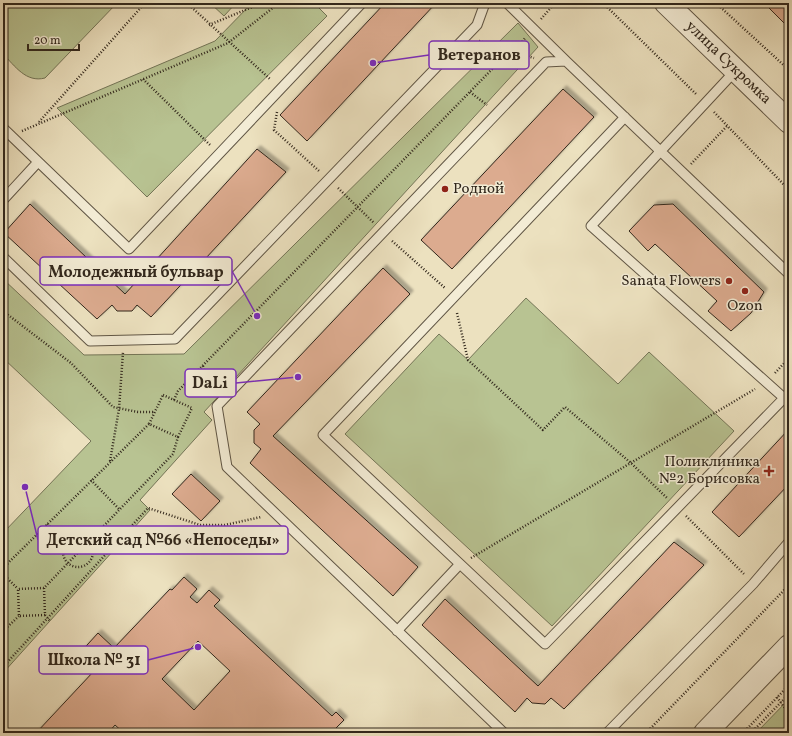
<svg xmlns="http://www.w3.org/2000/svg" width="792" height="736" font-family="Vollkorn,serif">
  <defs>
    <filter id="shadow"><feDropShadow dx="3.5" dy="-3.5" stdDeviation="1" flood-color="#0004"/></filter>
  </defs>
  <rect width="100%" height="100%" fill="#ece1bf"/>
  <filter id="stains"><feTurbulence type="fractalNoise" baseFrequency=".005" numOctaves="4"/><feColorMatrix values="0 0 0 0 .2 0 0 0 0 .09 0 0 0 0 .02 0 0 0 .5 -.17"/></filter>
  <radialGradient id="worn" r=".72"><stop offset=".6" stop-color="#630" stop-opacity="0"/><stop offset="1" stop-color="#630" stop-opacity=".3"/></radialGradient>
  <path fill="#b8c392" stroke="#747557" d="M12,3H117L45,78C26,83 15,66 3,54V12Z
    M210,3H236L224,16Z
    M252,3H314L327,16L147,197L57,108L215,41Z
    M518,23L538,47L204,412L212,420L140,500L150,510L3,673V533L91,441L3,358V279L84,355L184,354Z
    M526,298L618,384L649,352L734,431L552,626L345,434L439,334L468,360Z
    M789,699V733H756Z"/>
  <path fill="#dcab8f" stroke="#31271c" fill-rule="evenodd" filter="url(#shadow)" d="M385,3H436L307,141L280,115Z
    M764,3H789V28Z
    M563,89L594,117L452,269L421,240Z
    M257,149L286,172L151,317L137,305L132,311H117L112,305L97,319L4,233L30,204L125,294Z
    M673,204L764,292L751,313L731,331L708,311L717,301L655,244L648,251L629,231L654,205Z
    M383,268L410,294L273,436L418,567L393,596L250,463L261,449L254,443V430L260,424L247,412Z
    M789,429V484L739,537L712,512Z
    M191,474L220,501L201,521L172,494Z
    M674,542L704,565L564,709L551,698L545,704L532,703L527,698L515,712L422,625L445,599L538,686Z
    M184,577L197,589L190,597L197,603L209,590L220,600L214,606L332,716L336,712L344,720L331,733H124L115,725L108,733H36L94,671L78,655L98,633L114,648L170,589L172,590ZM198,641L230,671L194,710L162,679Z"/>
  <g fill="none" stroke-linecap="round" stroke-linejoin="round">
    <g stroke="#605645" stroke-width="11">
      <path id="service" d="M507,3L566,61
        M736,70L591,226L784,398
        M625,117L323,435L545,644L789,393
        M3,128L129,249L362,3
        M3,200L38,162
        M3,257L90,341L175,339L477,25L485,3
        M397,631L460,564
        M504,733L227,467L217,406L546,62L566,61L789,274
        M607,733L753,584L789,542"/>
    </g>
    <g stroke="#605645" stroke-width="24">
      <path id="tertiary" d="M666,3L789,122
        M705,733L789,646"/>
    </g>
    <path stroke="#31271c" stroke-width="2.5" stroke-dasharray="1 2" stroke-linecap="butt" d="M187,3L271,80
      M572,3V6L582,3
      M603,3L697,95
      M716,3L789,70
      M541,19L555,3
      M209,25L262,3
      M479,41L534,58
      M143,79L210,145
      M470,92L487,105
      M277,112L274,130L319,171
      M714,112L789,190
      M39,122L145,3
      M22,131L228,43L279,3
      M691,164L728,125
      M338,188L374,223
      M392,241L445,288
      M3,311L71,363L113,407L138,412H155
      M457,313L468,360L543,430L565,407L631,463L668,499
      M203,366L209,396
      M775,373L789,358
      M163,395L192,408L178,437L149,424Z
      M174,400L178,391L499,62L515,52L525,38
      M110,461L119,409L123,352
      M91,480L119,509
      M686,516L745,575
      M47,524L66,542
      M63 552a15 15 0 1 1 30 0a15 15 0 1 1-30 0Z
      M471,558L755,389
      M3,568L149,424
      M3,574L18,589
      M44,588L45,615L19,616L18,589L44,588L173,454L178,437
      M45,615L50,621
      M3,631L19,616
      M3,667L148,508L200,525H225L261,517
      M777,697L789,714
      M646,733L789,585
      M743,733L789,685
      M751,733L789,694"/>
    <use href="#service" stroke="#f3ecd5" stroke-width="9"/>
    <use href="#tertiary" stroke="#f3ecd5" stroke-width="22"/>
  </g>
  <g fill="#8f2418" stroke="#f3ecd5" stroke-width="1.5">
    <circle cx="445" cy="189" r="4"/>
    <circle cx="729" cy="281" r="4"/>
    <circle cx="745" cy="291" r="4"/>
    <path d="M767 465h4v4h4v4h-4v4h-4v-4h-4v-4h4z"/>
  </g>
  <g text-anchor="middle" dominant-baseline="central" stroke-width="3" stroke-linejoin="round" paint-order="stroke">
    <g font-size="15" fill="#31271c" stroke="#f3ecd5">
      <text transform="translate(728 63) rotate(44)">улица Сукромка</text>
    </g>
    <g font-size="15" fill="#31271c" stroke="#f3ecd5" text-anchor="end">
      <text x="453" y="189" text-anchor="start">Родной</text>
      <text x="721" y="281">Sanata Flowers</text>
      <text x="745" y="306" text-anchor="middle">Ozon</text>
      <text x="760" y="462">Поликлиника<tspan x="760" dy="17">№2 Борисовка</tspan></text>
    </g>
  </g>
  <path fill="none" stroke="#7b2cbf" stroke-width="1.5" d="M373 63L429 55M257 316L232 271M298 377L236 383M25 487L38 540M198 647L148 660"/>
  <g fill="#7b2cbf" stroke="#f3ecd5" stroke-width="1.5">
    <circle cx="373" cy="63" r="4"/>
    <circle cx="257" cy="316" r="4"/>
    <circle cx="298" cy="377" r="4"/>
    <circle cx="25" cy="487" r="4"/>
    <circle cx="198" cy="647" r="4"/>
  </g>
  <g fill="#f3ecd5" stroke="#7b2cbf" stroke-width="1.5">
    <rect x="429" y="41" width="100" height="28" rx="4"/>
    <rect x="40" y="257" width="192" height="28" rx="4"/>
    <rect x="185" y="369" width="51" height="28" rx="4"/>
    <rect x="38" y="526" width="250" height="28" rx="4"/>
    <rect x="39" y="646" width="109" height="28" rx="4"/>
  </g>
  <g font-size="16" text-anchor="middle" font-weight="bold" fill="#31271c">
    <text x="479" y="60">Ветеранов</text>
    <text x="136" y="277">Молодежный бульвар</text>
    <text x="210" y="388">DaLi</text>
    <text x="163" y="545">Детский сад №66 «Непоседы»</text>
    <text x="94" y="665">Школа № 31</text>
  </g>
  <rect width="792" height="736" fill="none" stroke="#ece1bf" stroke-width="16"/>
  <rect x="4" y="4" width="784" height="728" fill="none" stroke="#31271c" stroke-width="2"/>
  <rect x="8" y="8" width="776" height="720" fill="none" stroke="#31271c"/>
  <path d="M28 44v6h51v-6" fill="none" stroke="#31271c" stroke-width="2"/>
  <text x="34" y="44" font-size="12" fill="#31271c" stroke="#f3ecd5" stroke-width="3" paint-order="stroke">20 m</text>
  <rect width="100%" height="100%" filter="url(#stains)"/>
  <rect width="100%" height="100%" fill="url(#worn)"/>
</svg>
